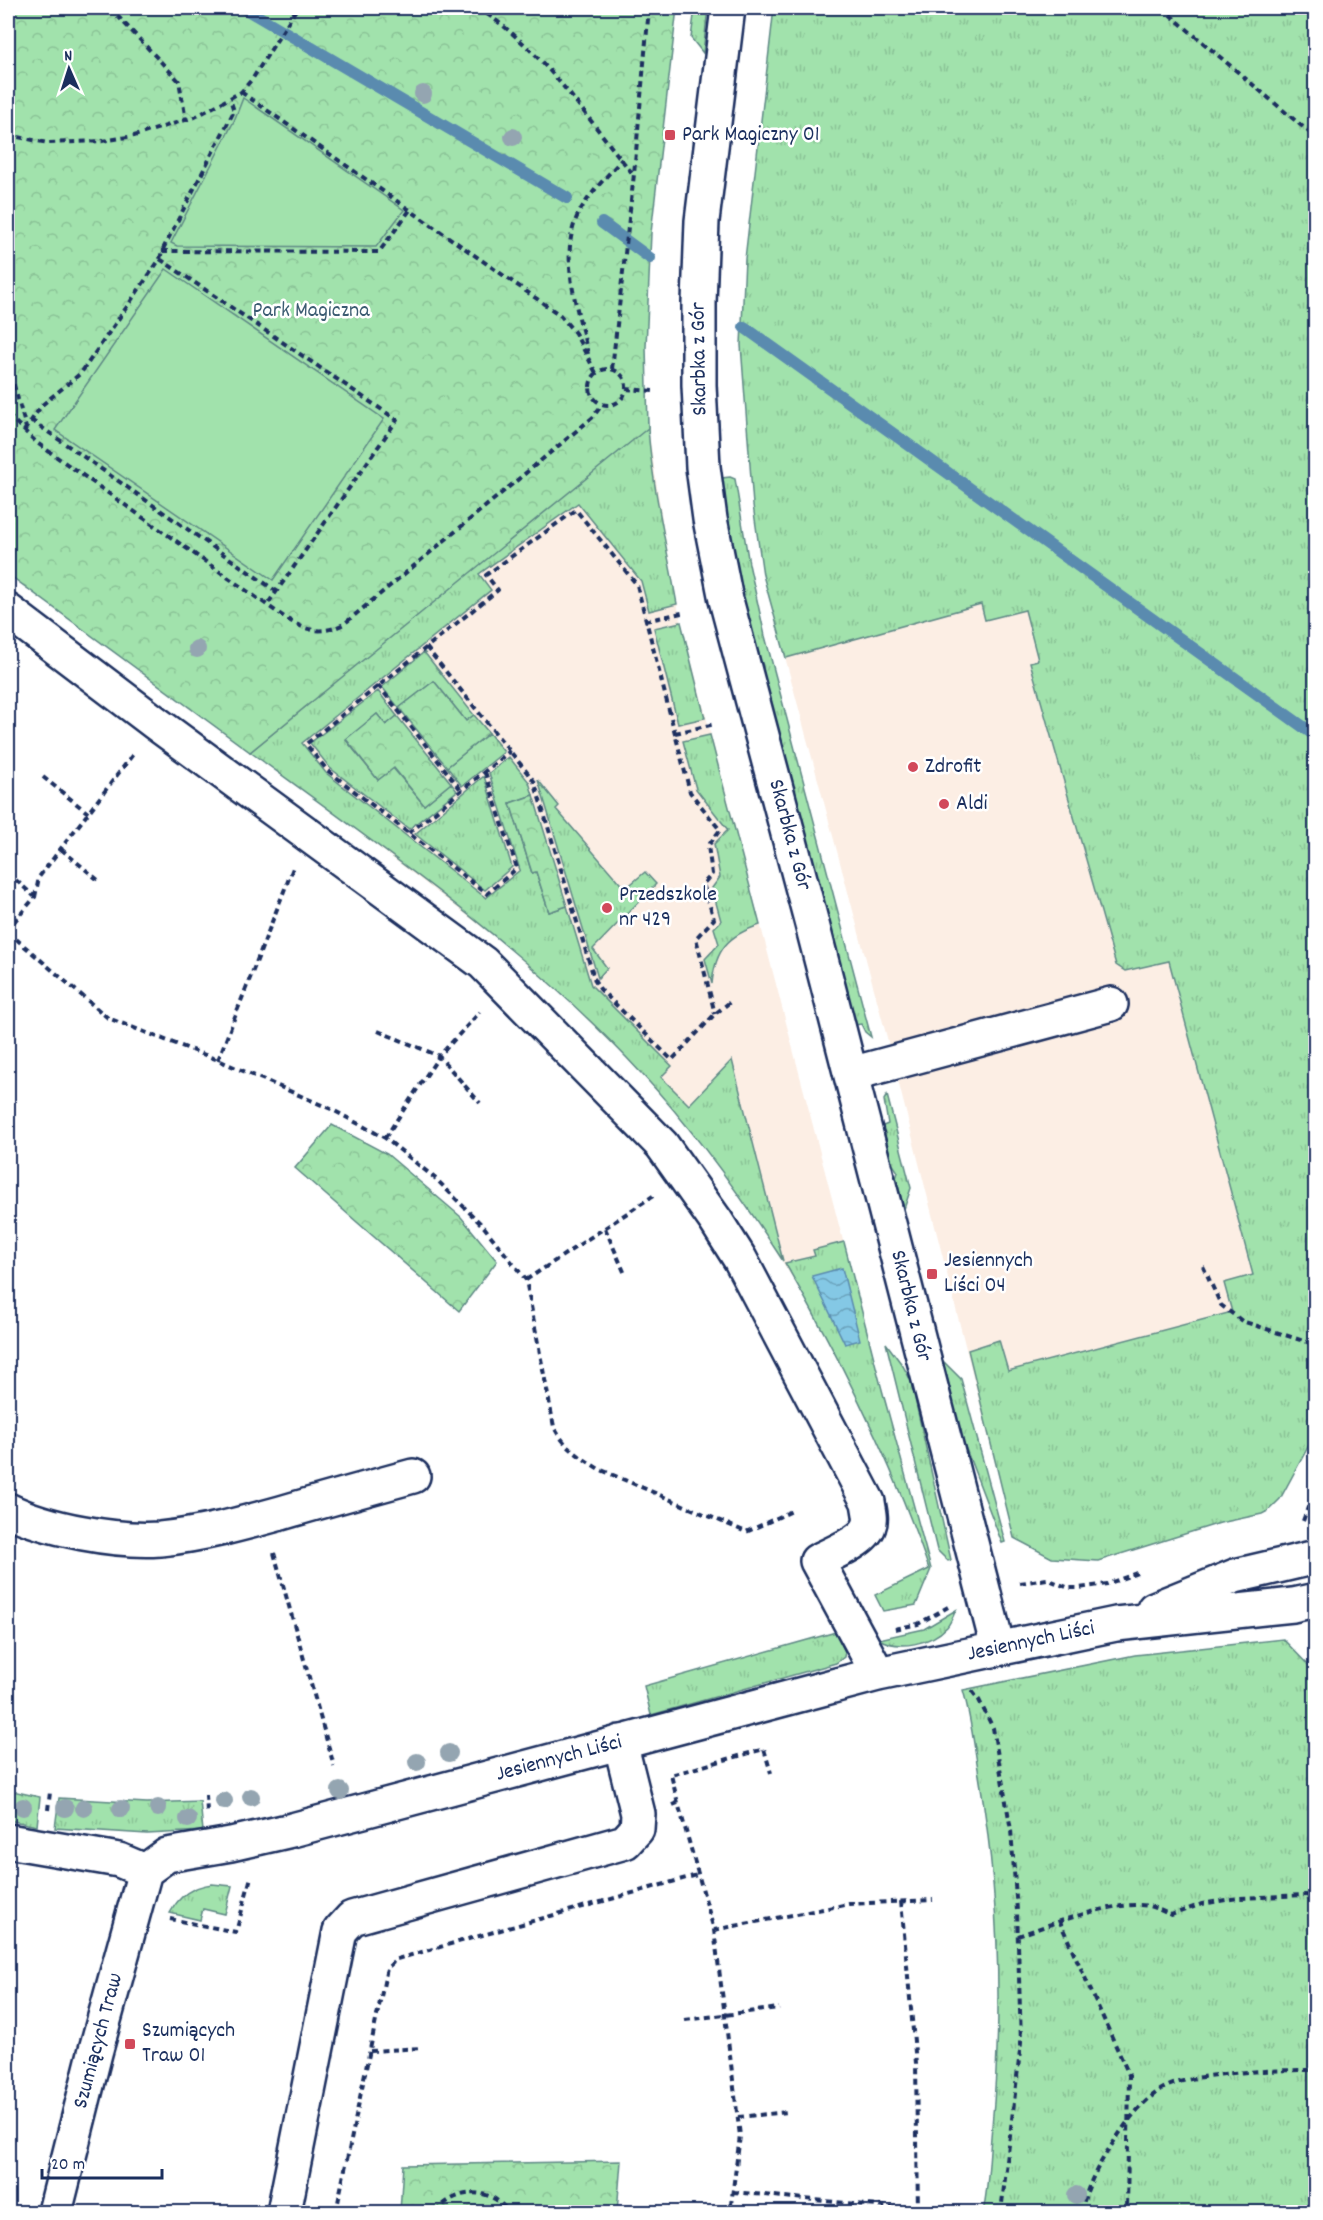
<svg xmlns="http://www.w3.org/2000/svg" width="1323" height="2220" font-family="Dekko,sans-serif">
  <defs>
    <pattern id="grass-tufts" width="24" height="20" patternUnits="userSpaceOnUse" patternTransform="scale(1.5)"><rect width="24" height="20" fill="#a1e2ac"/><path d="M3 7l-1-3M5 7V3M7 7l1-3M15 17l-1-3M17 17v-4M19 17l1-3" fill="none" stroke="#8ac296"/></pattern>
    <pattern id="park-crowns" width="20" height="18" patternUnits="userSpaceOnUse" patternTransform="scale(1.5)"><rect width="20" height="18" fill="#a1e2ac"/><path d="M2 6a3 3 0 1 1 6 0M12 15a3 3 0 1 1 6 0" fill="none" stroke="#8ac296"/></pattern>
    <pattern id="water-waves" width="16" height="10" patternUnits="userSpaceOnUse" patternTransform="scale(1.5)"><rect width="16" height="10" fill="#84c8e5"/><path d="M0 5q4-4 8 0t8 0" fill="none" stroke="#6ba3bd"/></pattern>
  </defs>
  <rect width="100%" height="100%" fill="#fff"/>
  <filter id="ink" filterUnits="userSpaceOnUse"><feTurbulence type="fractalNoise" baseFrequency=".0167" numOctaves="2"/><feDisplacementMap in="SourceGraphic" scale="12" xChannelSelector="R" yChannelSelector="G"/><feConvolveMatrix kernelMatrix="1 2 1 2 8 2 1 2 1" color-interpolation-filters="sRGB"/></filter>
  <g filter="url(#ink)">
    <path fill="#fceee4" d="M741,345L1135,622L1316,1405L1280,1499L1268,1511L1262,1514L1220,1523L1098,1561L1052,1558L1014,1538L889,1045L763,575L753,505Z
      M648,428L663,526L679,613L881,1386L856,1392L821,1324L747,1205L702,1144L641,1072L573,1005L499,940L342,819L250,752Z"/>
    <path fill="url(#grass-tufts)" stroke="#5e8885" stroke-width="1.5" d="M695,8H708L703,53L691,38Z
      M774,8H1315V1434L1280,1499L1268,1511L1262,1514L1220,1523L1098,1561L1052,1558L1014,1538L968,1350L999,1340L1008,1371L1232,1312L1224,1283L1253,1275L1169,961L1125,971L1116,965L1030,662L1038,660L1025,610L985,620L981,604L786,658L763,575L753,505L741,345L745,259Z
      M647,410C649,472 666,543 677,604L649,611L641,581L578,503L479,574L491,590L302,743L326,773L486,898L520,870L489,773L509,757L529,782L533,795L510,803L532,873L536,872L549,912L567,906L591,985L672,1066L661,1077L689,1105L732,1060L783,1261C740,1194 695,1131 641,1073C527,949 386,851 250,752L305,707L8,433Z
      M730,477L735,479L749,564L765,636L871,1037L865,1032L861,1024L855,1025L761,673L763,667L762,663L757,659L728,528L722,478Z
      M681,622L705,718L678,724L654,628Z
      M424,652L474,715L466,721L434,681L399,708L382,687Z
      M378,691L397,716L386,725L377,714L346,740L378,780L393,768L424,805L451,783L457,791L409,829L330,768L310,743Z
      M489,733L504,752L462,786L447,767Z
      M710,735L760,925C728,935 715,950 712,984L705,959L719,944L714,928L721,921L712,888L720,877L714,844L728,830L696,789L683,741Z
      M484,776L512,867L485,890L415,834Z
      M538,780L559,806L556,809L625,889L645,872L656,884L593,949L607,968L598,978Z
      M887,1095L911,1188L904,1209L896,1178L898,1172L892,1163L883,1129V1126L888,1124L884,1100Z
      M844,1242L881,1386L931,1569L916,1605L883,1611L875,1595L929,1569C892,1461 842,1361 785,1263L815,1256L813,1250Z
      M886,1343L903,1366L911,1381L951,1560L948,1561L937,1550Z
      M943,1361L961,1379L1005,1542L1002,1543L961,1436Z
      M956,1610C953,1616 951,1622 947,1627C931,1644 899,1651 879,1639L924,1629Z
      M836,1632L845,1652L844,1657L836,1663L651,1715L644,1686Z
      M1283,1639L1315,1672V2212H983C989,2184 989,2155 992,2126C1003,2009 999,1891 979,1775C974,1746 971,1717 963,1690L1135,1655Z
      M8,1790L40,1797L37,1826L8,1820Z
      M59,1798L147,1803L200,1801L203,1831L147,1834L55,1828Z
      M212,1884L232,1886L225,1914L203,1909L200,1920L170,1913C180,1895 191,1887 212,1884Z"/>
    <path fill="url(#park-crowns)" stroke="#5e8885" stroke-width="1.5" d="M8,8H677L651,233L646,347L648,428L250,752L8,574Z
      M434,681L466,721L474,715L489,733L447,767L399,708Z
      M377,714L386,725L397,716L451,783L424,805L394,768L378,780L346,739Z
      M533,795L567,906L549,912L536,872L532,873L510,803Z
      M332,1125L387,1154L461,1217L497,1261L459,1311L295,1168Z
      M621,2161L617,2212H400L403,2165Z"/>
    <path fill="#a1e2ac" stroke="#5e8885" stroke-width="1.5" d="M243,98L404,210L376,247L177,246L171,243L234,121Z
      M166,269L384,419L273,580L55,430Z"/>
    <path fill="url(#water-waves)" stroke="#5a8baf" stroke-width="1.5" d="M842,1268L860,1340L845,1344L812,1276Z"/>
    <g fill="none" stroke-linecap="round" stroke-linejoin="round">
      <path stroke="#5a8baf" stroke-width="12" d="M244,8L567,198
        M602,223L650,258
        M744,327L1316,736"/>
      <g stroke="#1b2f5e" stroke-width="38">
        <path id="minor" d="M728,8L702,221L699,303V385L703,467L710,519L726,600L812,924L998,1648
          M8,611L157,724L483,963L662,1145L716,1221L740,1259L868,1502C869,1510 872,1519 869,1526C864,1541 831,1554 817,1561L878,1674
          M851,1074L1111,1004
          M8,1510C47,1529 116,1542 160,1539C201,1535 241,1524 281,1513C325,1500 369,1488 413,1476
          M1154,1609L1235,1576L1316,1557
          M8,1841L119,1860L145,1871
          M145,1871L167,1855L231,1844L292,1830L878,1674L1116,1624L1293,1605L1316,1600
          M55,2212L95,2053L145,1871
          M284,2212L340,1931L352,1918L625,1842L637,1829L638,1814L620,1742"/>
      </g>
      <path stroke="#1b2f5e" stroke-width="4" stroke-dasharray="6 4.5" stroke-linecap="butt" d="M110,8L179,81L186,120
        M478,8C542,48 585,116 633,174
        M1162,8L1316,138
        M241,92L560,315L575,333L596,373
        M8,135L48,143L102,141L134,136L195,117L241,92L253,78L297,8
        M162,251L379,252L410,210
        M160,259L397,420L267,605
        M588,354C578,310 555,247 583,206C594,189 609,174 622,159
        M8,364L26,428
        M590 387a18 18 0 1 1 36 0a18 18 0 1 1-36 0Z
        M612,369L634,174L649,8
        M626,389L654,391
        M8,415L37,443L267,605C293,623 312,640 344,624L592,418L602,405
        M31,420L276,591
        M24,431L42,405L81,373L160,259L162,251L234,111L230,99
        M645,621L686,612
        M426,647L534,781L595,981L600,989L672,1060L715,1014L730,1002
        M378,685L462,791
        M675,733L715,724
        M485,772L517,868L487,894L327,770L306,744L498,590L486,575L576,510L637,585L690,792L720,830L708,846L712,874L703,884L714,919L696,938L715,1014
        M43,777L88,813
        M409,833L510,751
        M61,849L98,880
        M8,873L35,897L8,929
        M35,897L39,877L134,753
        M8,932L108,1018L218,1060L331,1109L385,1138L436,1179L484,1227L526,1280L554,1427C564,1447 580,1457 599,1469L746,1532L792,1511
        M378,1031L439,1056L480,1103
        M218,1060L293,868
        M385,1138L439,1056L480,1012
        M605,1228L625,1274
        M1203,1266L1221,1305L1242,1321L1316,1345
        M526,1280L653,1196
        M1303,1521L1316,1485
        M274,1553L334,1766
        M1020,1583L1047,1579L1069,1588H1079L1107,1584L1137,1573
        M895,1629L918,1624L948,1607
        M1311,1638L1316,1646
        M972,1691L979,1700L993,1728L1011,1830L1017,1911L1021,2043L1001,2212
        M206,1795L207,1812
        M678,1803L671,1775L764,1749L771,1773
        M673,1805L678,1803L714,1930L725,2016L740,2136L730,2212
        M48,1810L50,1792
        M901,1901L916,2063L918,2212
        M170,1919L236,1932L251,1877
        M1059,1920L1129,2075L1127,2212
        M714,1930L849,1904L933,1900
        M1018,1936C1050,1924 1115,1900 1149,1906C1156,1908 1164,1912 1171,1915L1202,1904L1238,1898L1305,1895L1316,1896
        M685,2020L779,2008
        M370,2051L422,2048
        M738,2117L788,2112
        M733,2192L918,2210
        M336,2212L387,1968L397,1959L697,1875
        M436,2212C449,2195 475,2187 495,2199C500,2202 505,2208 509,2212
        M831,2212L832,2202
        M1081,2212C1087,2186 1098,2165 1113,2143C1126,2123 1141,2102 1162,2089C1194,2071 1278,2070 1316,2070"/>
      <use href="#minor" stroke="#fff" stroke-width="33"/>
    </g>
    <g fill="#94a5b1">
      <circle cx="423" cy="94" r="9"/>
      <circle cx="513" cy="137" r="9"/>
      <circle cx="197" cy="649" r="9"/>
      <circle cx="449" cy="1753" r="9"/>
      <circle cx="417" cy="1762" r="9"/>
      <circle cx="340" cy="1791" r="9"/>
      <circle cx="251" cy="1797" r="9"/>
      <circle cx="224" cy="1801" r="9"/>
      <circle cx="23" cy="1807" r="9"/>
      <circle cx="65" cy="1808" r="9"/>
      <circle cx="84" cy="1808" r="9"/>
      <circle cx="158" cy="1808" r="9"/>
      <circle cx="121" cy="1809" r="9"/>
      <circle cx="188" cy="1819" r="9"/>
      <circle cx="1076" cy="2195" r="9"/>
    </g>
  </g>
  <g fill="#d1495b" stroke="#fff" stroke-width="2">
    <rect x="664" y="129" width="12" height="12" rx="3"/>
    <circle cx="913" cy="767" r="6"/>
    <circle cx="944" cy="804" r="6"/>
    <circle cx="607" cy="908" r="6"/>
    <rect x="926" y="1268" width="12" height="12" rx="3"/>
    <rect x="124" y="2038" width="12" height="12" rx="3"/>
  </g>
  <g text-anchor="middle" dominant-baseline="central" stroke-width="5" stroke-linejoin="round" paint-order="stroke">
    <g font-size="22" fill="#1b2f5e" stroke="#fff" text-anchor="start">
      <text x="682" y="135">Park Magiczny 01</text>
      <text x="925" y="767">Zdrofit</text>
      <text x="956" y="804">Aldi</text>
      <text x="619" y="895">Przedszkole<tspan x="619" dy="25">nr 429</tspan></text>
      <text x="944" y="1261">Jesiennych<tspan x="944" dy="25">Liści 04</tspan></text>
      <text x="142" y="2031">Szumiących<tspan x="142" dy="25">Traw 01</tspan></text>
    </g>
    <g font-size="22" fill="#3c5c72" stroke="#fff">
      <text x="311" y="311">Park Magiczna</text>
    </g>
    <g font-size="22" fill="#1b2f5e" stroke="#fff">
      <text transform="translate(700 359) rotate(-91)">Skarbka z Gór</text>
      <text transform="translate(789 835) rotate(75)">Skarbka z Gór</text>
      <text transform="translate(910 1306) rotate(76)">Skarbka z Gór</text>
      <text transform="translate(1031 1642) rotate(-12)">Jesiennych Liści</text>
      <text transform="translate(559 1759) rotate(-15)">Jesiennych Liści</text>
      <text transform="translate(99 2041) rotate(-75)">Szumiących Traw</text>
    </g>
  </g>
  <rect width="1323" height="2220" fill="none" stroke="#fff" stroke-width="30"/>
  <rect x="15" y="15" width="1293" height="2190" fill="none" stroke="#1b2f5e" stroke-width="2" filter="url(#ink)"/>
  <g transform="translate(69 69) rotate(357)" stroke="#ffffff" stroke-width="4.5" paint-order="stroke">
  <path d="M0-4.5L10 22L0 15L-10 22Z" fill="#1b2f5e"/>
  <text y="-9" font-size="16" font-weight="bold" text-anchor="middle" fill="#1b2f5e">N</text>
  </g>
  <path d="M42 2169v9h120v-9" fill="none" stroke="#1b2f5e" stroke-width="3"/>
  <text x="51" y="2169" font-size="18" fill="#1b2f5e" stroke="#ffffff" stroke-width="4.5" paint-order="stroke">20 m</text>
</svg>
